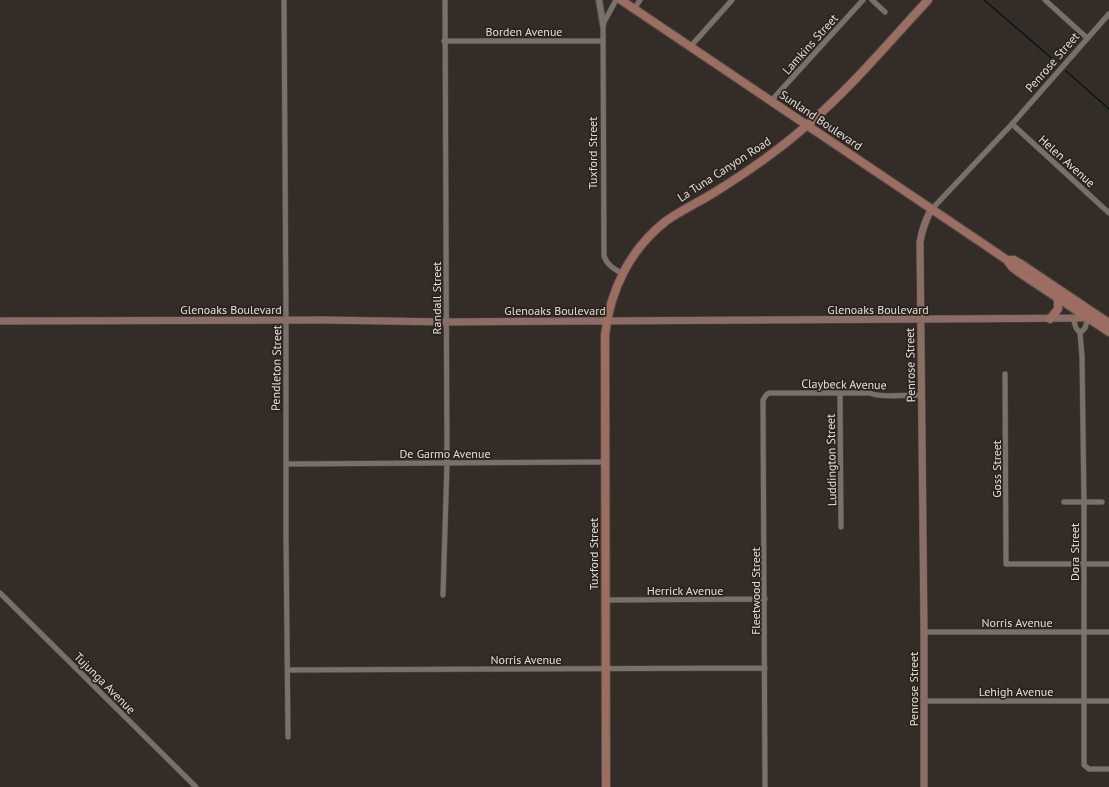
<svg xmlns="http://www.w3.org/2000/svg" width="1109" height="787" font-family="'PT Sans',sans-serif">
  <rect width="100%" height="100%" fill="#342d27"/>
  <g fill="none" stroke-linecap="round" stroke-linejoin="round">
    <path stroke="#061617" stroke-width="1.5" d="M984,0L1056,62
      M1066,71L1109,109"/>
    <g stroke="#4f4944" stroke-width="6">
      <path id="minor" d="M284,0L286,320V537L288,737
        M616,0L603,24L604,256C607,265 614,269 623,274
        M872,0L885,12
        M1045,0L1087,38
        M634,9L640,0
        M444,41H603
        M691,46L732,0
        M771,101L863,0
        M1012,124L1109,213
        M931,210L1012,124L1109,14
        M1073,318L1076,328L1080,333L1082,356L1084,502V765L1089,769H1109
        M1080,333L1085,328L1088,318
        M1005,374L1006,564H1109
        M840,393L841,527
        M286,464L605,462
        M1064,502H1102
        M0,593L196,787
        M443,595L447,463L445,0
        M606,600L765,599
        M924,632H1109
        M288,670L765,668
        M924,701H1109
        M765,787L763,400L766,395L769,393H870C878,398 911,395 922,395"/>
    </g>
    <g stroke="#4f4944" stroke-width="8">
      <path id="tertiary" d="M599,0L603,24"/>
    </g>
    <g stroke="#4f4944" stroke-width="8">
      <path id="secondary" d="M0,321L324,320L446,322L1090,318
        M924,787V632L920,242C922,230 925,221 931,210"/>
    </g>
    <g stroke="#4f4944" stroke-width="10">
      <path id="primary" d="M621,0L982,243L1007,260L1012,267L1020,273L1109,332
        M1007,260H1014L1021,264L1109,323
        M1050,319L1058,309V298
        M606,787L605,335C610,290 630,249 666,221C682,210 699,202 715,192C747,172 778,151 806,126C851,88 888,43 928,0"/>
    </g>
    <use href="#minor" stroke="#787069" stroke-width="5"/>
    <use href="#tertiary" stroke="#787069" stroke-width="6"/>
    <use href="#secondary" stroke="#8a6e65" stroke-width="7"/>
    <use href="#primary" stroke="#9c6d61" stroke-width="8"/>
  </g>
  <g text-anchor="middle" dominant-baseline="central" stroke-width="3.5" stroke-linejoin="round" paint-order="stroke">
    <g font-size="12" fill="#e1dcd8" stroke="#2a241d">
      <text x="524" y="31">Borden Avenue</text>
      <text transform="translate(810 44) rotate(-48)">Lamkins Street</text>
      <text transform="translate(1052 62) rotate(-49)">Penrose Street</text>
      <text transform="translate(821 120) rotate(34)">Sunland Boulevard</text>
      <text transform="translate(592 153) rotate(-90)">Tuxford Street</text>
      <text transform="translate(1067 161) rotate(42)">Helen Avenue</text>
      <text transform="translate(724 169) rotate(-33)">La Tuna Canyon Road</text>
      <text transform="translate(436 298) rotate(-90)">Randall Street</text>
      <text x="231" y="309">Glenoaks Boulevard</text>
      <text x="878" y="309">Glenoaks Boulevard</text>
      <text x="555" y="310">Glenoaks Boulevard</text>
      <text transform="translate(910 365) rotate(-91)">Penrose Street</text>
      <text transform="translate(276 368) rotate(-89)">Pendleton Street</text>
      <text transform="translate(844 384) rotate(1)">Claybeck Avenue</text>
      <text x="445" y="453">De Garmo Avenue</text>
      <text transform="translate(831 460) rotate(-91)">Luddington Street</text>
      <text transform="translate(996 469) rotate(-90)">Goss Street</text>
      <text transform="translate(1074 552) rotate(-90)">Dora Street</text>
      <text transform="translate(593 554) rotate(-90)">Tuxford Street</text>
      <text x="685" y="590">Herrick Avenue</text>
      <text transform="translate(755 591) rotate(-90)">Fleetwood Street</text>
      <text x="1017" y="622">Norris Avenue</text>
      <text x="526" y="659">Norris Avenue</text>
      <text transform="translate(105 683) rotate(45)">Tujunga Avenue</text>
      <text transform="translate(913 689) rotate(-90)">Penrose Street</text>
      <text x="1016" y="691">Lehigh Avenue</text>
    </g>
  </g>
</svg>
